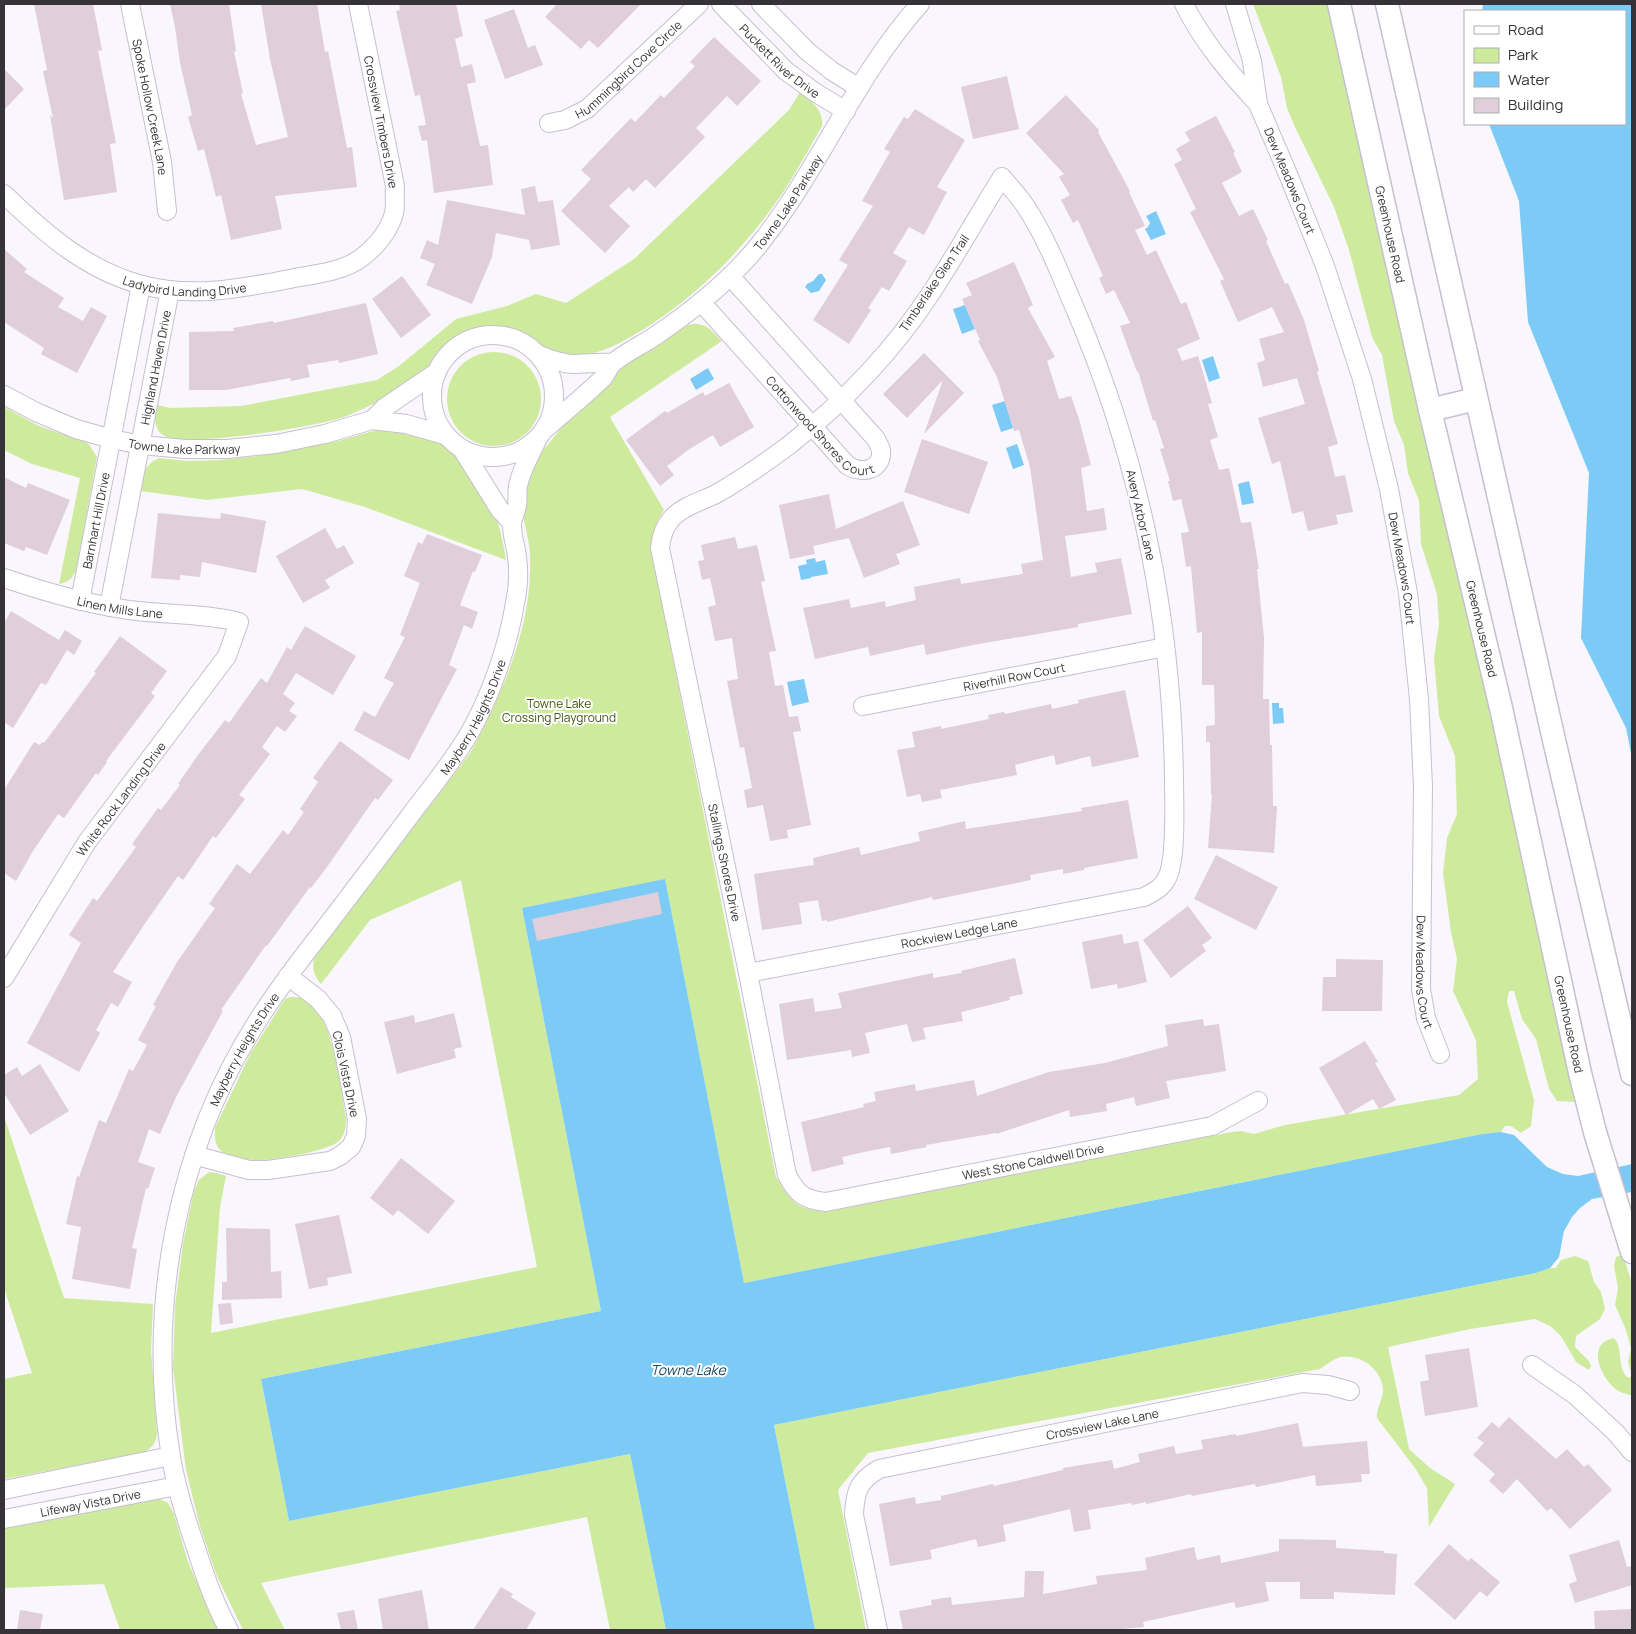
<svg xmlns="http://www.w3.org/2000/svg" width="1636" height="1634" font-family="Manrope,sans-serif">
  <rect width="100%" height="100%" fill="#f9f6fd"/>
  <path fill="#ceeb9d" d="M1253,4H1330L1573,1060L1569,1071L1576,1102L1557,1101L1549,1089L1536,1039L1522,1019L1514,991H1509L1507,1002L1534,1100L1531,1126L1521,1133L1511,1126H1505L1501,1132L1482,1134L744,1283L665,880L522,908L601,1311L261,1379L289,1521L630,1454L666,1630H610L587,1517L261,1583L285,1630H243L216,1574L199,1523L186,1470L173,1368L175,1306L183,1243L194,1191L199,1180L209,1172L217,1173L226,1176L220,1207L211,1333L537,1267L461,880L370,920L321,984C314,976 312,969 314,958L471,752C503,692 533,625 530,555C529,534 519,512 523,491C524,482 530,466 535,459C539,453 546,448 550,442C571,415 594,390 621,369C641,352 666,339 688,325C704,320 711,330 722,341L610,417L664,510C652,529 651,536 653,559L776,1177C791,1202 796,1209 826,1212L1232,1132L1241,1131L1254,1134L1285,1125L1459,1095L1478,1079L1476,1040L1453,991L1457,959L1451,932L1443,873L1447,838L1457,814L1455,756L1439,716L1434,658L1439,624L1437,594L1421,544L1419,501L1408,473L1404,445L1394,421L1382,355L1372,337L1349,250L1334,207L1295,127L1287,108L1281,77Z
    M800,92C811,101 824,110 822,126C811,145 800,165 789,183C748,247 691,304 625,340C607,350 586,358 565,355C551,354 540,344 528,338C509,329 486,325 467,335C454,341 446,350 435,360C421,374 406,387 389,396C375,403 359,411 344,417C320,426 181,449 163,435C153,428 155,416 156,405L171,408L241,406L377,380L399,366L456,319L507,306L536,294L566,303L634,259L789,110Z
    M447 399a47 47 0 1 1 94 0a47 47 0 1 1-94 0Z
    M4,407L39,426L88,443L97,457L76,571C72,578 68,583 59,584L80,478L32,464L4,450Z
    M384,428C397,430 418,431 429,436C457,448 490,498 499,526C502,537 504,548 506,560L365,507L302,489L207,500L140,491L146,468L153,461L159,458L188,461L220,460L259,456L338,441Z
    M290,997C294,997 298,997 302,998C334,1012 340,1087 346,1118C346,1127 345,1136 338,1142C326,1151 272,1161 256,1160C247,1160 226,1157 220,1150C214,1143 215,1136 215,1128L250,1054L285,999Z
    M4,1116L64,1298L153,1304L151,1349L157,1434C156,1444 151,1449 142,1453L4,1479V1379L32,1373L4,1288Z
    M1623,1254L1632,1284V1376L1628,1362L1631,1349L1626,1330L1615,1305L1618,1288L1614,1266L1616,1257Z
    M1575,1256L1588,1261L1594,1282L1601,1292L1605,1309L1600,1319L1576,1336L1575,1347L1589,1361L1591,1366L1589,1370L1576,1362L1561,1336L1550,1326L1535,1319L1470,1329L1388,1347L1409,1449L1430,1468L1455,1484L1429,1527L1427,1488L1415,1468L1377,1418C1376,1407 1384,1399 1383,1388C1381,1369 1360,1353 1340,1357C1334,1359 1326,1365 1320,1369L868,1453L838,1490L866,1630H815L774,1425L1536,1273L1550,1268H1556L1561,1260Z
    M1614,1338C1624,1349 1616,1367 1628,1378L1632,1376V1396C1628,1394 1621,1393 1617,1390C1601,1379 1585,1343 1614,1338Z
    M158,1498L168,1503L174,1514L188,1562L218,1630H120L104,1584L4,1588V1528Z"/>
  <path fill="#7ccbf7" d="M1483,4H1632V758L1626,728L1581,638L1589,473L1528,322L1519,201L1489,124H1625V11H1482Z
    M1156,211L1166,234L1151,240L1145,229L1148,227L1150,223L1146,216Z
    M819,274H822L826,280L819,291L811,293L805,287L807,284L813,281Z
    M965,305L975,329L962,334L953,309Z
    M1213,356L1220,378L1209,382L1202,360Z
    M708,368L714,379L696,390L690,379Z
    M1005,401L1013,428L1001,432L992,405Z
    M1017,444L1024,465L1013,469L1006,448Z
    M1249,481L1254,503L1242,505L1238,484Z
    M815,558L816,562L825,560L828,574L811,577V578L801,580L798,566L807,564L806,560Z
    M804,679L809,702L792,706L787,682Z
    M1272,703H1279V708H1283L1284,723L1273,724Z
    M665,879L744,1283L1482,1134L1501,1132L1514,1135L1547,1167L1563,1174L1578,1176L1632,1164V1192L1592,1199L1580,1208L1572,1217L1564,1231L1559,1257L1550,1268L1536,1273L774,1425L815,1630H666L630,1454L289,1521L261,1379L601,1311L522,908Z"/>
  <path fill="#e0ceda" d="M34,4H93L102,50L98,51L116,143L110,144L117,192L64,200L50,115L53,118L43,71L47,70Z
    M170,4H229L236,51L234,52L243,93L241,94L256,145L288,137L270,59L261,4H317L325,52L328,51L347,148L352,147L357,187L275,196L282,229L231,240L221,195L216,197L204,149L198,151L188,117L192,115L180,63L175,27Z
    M399,4H456L463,36L455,39L461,67L472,64L476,82L467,84L480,146L488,145L493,185L434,193L427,140L422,141L418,126L426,125L420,95L415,96L406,56L396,11L400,10Z
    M557,4H641L598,48L589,40L581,49L545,17Z
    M514,9L528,48L535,45L543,65L505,79L484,20Z
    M714,37L761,81L737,106L727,96L696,128L705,137L655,188L646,179L633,192L629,187L609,206L630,226L605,253L561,211L591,179L581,170L631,118L635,122L661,95L664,98L695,66L690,62Z
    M4,69L24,89L4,110Z
    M1007,76L1019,129L973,139L961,87Z
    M1066,95L1099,130L1098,132L1130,191L1129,192L1145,226L1135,230L1147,255L1156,250L1181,304L1186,302L1200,339L1177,349L1182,361L1198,356L1212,403L1208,404L1218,437L1210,440L1219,470L1229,468L1241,523L1251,522L1259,569H1257L1264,638L1263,699H1269L1270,745H1272L1273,806H1277L1274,853L1208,848L1212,795H1211L1210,742H1206V726L1215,725L1214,685H1202V632L1197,633L1191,566L1186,567L1181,533L1189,532L1181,499L1173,501L1168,481H1170L1160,449L1164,448L1155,420L1153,421L1138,371L1137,372L1120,326L1130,323L1114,290L1106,294L1099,278L1103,276L1078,220L1073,223L1061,200L1070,195L1059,177L1064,174L1026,133Z
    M915,109L965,140L937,187L947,192L924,235L909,227L893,253L907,261L889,291L882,287L868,308L871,310L849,344L813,320L848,265L839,260L873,206L862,201L890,152L884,149L904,117L908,119Z
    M1216,116L1235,152L1233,153L1242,172L1222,183L1239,216L1253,209L1268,240L1266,241L1285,284L1288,283L1304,320L1319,371L1317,372L1338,444L1328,447L1335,477L1345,475L1353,512L1336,515L1338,524L1308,531L1303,511L1292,514L1280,461L1272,464L1258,418L1305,404L1297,378L1263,387L1257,363L1265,360L1259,339L1284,332L1272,307L1238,322L1220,281L1224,279L1190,212L1196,209L1174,164L1182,160L1176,149L1190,141L1185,132Z
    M535,186L538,202L553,200L560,245L531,250L529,240L496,233L492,257L472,304L426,285L435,264L420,258L427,240L438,245L447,200L525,215L521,189Z
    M4,249L27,269L24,272L64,298L58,307L83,321L91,307L107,316L77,373L41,354L44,348L4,322Z
    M1014,262L1033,305L1028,308L1055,357L1047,361L1059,399L1071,396L1079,419L1091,465L1081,468L1087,511L1104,508L1107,530L1065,536L1071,577L1097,572L1095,563L1121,558L1132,614L1078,624V627L973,645L926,655L924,644L870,656L868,647L815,659L803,608L849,599L851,608L885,601L886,607L916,600L914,587L960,578L961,584L1023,574L1021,564L1043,560L1030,467L1019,430L1014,431L997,377L978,341L980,340L962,299L972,295L966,283Z
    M402,276L431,315L401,338L372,299Z
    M366,303L378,354L339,363L338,360L307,365L310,377L291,381L290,378L226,390H189V332L234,331L233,328L273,321L274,323Z
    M924,353L964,393L924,434L943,380L907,418L883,394Z
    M729,383L754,427L720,447L713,435L691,448L667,466L674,475L660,486L626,440L665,411L667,413L703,392L705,396Z
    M922,439L988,462L969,514L904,492Z
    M4,477L26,488L28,483L70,500L47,555L26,547L24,551L4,543Z
    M829,494L836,529L903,501L920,545L896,554L900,564L864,578L849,538L813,546L815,554L790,559L779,505Z
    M158,513L220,519L221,513L266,521L256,573L202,562L200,577L180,575V580L151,578Z
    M325,528L337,549L344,545L354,563L325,580L330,588L303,603L276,556Z
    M427,534L482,555L475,572L473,571L460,605L478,612L472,629L464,625L449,665L457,669L409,760L354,730L364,711L375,717L394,683L384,678L405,637L400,635L420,583L404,576L418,542L422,544Z
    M735,537L738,549L757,545L765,581L761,582L776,651L769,652L775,686L783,685L789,717L798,716L801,731L793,732L811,825L787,830L788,838L770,841L763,805L747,808L744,790L752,788L744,747L740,748L727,681L738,679L732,638L715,641L708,607L716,605L710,578L702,580L698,561L704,560L701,545Z
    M11,611L59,640L65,630L82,641L74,655L67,650L46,685L41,683L13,728L4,722V623Z
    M305,626L356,656L333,695L296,673L283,694L295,703L289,711L297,716L285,732L277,726L262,747L270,754L239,795L245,799L216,838L213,836L183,880L178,876L144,925L113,972L132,982L118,1007L111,1003L96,1030L100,1033L79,1072L27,1043L81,943L69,935L93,898L97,901L136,847L132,844L158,808L161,810L180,785L178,784L198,755L225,720L229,723L261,678L267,683L287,647L291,650Z
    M120,636L167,671L151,693L155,696L106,761L107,762L98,775L96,773L64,818L58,814L33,851L16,881L4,873V790L34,742L40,745L42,742L44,743L96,673L94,672Z
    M1125,690L1139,757L1092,767L1090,756L1056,765L1054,755L1015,765L1017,775L940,790L942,798L922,802L920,794L907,797L897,750L915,747L912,732L941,726V729L989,719L988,715L1004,712L1005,714L1051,704L1052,709L1079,703L1078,700Z
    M340,741L393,780L378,800L375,798L327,867L311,888L310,887L267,946L266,945L221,1010L223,1011L176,1097L160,1134L149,1129L138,1162L155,1168L148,1189L146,1188L132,1248L137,1249L130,1289L72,1279L81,1227L66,1224L77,1176L79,1177L99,1120L106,1123L129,1069L133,1071L147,1045L138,1040L156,1006L153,1005L177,962L215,908L209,904L237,864L250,874L283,830L288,835L304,812L300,809L318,782L313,778Z
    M1128,800L1138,858L1084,868V870L1063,874V869L1030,875L1031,880L933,900L932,897L827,922V920L822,921L818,900L799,903L802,924L762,930L754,874L814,865L813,858L859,847L861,855L920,841L918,832L965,821L966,829L1082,811L1081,808Z
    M1216,855L1278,887L1256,930L1194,899Z
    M658,892L662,914L537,941L532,919Z
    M1188,906L1212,938L1202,945L1206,951L1171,978L1143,940Z
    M1122,934L1124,944L1138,941L1147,982L1118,989L1117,984L1091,989L1082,942Z
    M1015,958L1023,994L1009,997L1010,1000L961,1012L963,1021L923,1028L926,1039L912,1042L907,1024L865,1033L870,1053L852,1057L851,1050L787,1060L779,1004L813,998L815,1012L842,1008L838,993L933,973V978L962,973L961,971Z
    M1336,959L1383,960L1382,1011H1322L1323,977H1336Z
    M454,1013L462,1047L454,1049L456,1058L397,1074L384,1022L414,1015L415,1023Z
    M1203,1019L1204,1026L1219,1024L1226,1071L1166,1081L1170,1098L1136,1106L1134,1097L1106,1104L1107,1111L1070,1117L1069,1110L996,1134V1133L926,1145L927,1147L891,1154L890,1147L864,1152L842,1157L844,1164L812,1172L801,1122L864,1107L863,1104L876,1101L874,1092L915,1084L916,1091L974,1080L977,1096L1049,1072L1105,1063L1168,1046L1165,1025Z
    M1365,1041L1378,1062L1375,1063L1396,1100L1379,1109L1373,1099L1346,1115L1319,1068Z
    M40,1064L69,1111L30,1135L4,1093V1075L17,1067L22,1076Z
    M401,1158L455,1201L428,1234L398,1210L393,1216L370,1198Z
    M339,1215L352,1273L327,1278L328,1285L309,1289L295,1224Z
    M226,1228L270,1229L271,1272L281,1271L282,1298L222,1300V1282H227Z
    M231,1303L233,1323L220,1325L218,1304Z
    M1469,1348L1478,1407L1425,1416L1420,1382L1429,1380L1425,1355Z
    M1509,1417L1556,1459L1567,1449L1584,1467L1588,1464L1612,1490L1570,1529L1551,1508L1547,1511L1517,1479L1503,1494L1489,1481L1495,1474L1473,1455L1484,1443L1477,1438L1492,1422L1499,1428Z
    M1298,1423L1303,1447L1367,1441L1370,1474H1361L1362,1482L1316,1486L1315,1475L1256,1487L1255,1484L1192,1496L1191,1494L1146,1504V1502L1132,1505L1131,1503L1088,1510L1091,1529L1074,1532L1070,1509L1003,1525L1006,1541L978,1547L976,1539L930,1550L932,1559L890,1566L879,1504L915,1497L916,1504L941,1500V1496L993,1484L994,1486L1063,1470V1468L1112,1460L1114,1469L1140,1462L1138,1454L1174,1446L1176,1454L1203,1449L1201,1440L1236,1434V1436Z
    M1279,1539L1336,1540V1548L1384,1551V1553L1397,1554L1395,1595L1334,1592V1599H1300V1582H1265L1269,1601L1236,1608L1234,1602L1143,1622L1144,1627L1111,1630H903L899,1611L932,1605L931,1600L951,1597L952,1605L1024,1597L1025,1571H1044L1043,1594L1097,1584L1096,1576L1147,1570L1145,1558L1194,1547L1197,1560L1220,1555L1221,1563L1279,1551Z
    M1619,1540L1627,1567L1632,1566V1585L1575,1603L1569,1584L1577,1581L1569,1555Z
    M1449,1544L1468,1561L1471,1558L1500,1582L1487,1597L1480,1591L1455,1620L1414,1584Z
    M501,1587L513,1594L511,1597L536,1613L526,1630H473Z
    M422,1590L429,1630H383L378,1599Z
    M1632,1609V1630H1595L1594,1611Z
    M20,1610L43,1614L40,1630H17Z
    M354,1610L358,1630H341L337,1613Z"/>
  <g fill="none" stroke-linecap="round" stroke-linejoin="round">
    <g stroke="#c6bfd0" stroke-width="20">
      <g id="minor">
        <path id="s1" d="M130,4L162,162L167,211"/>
        <path id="s2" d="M721,4L786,71L816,93L846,111"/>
        <path d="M761,4L807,51L832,71L859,88"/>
        <path d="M1184,4C1202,41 1230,74 1258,104"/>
        <path id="s3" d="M1235,4L1252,61L1258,104L1290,179L1325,266L1362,379L1389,489L1408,593L1419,699L1423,786L1421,989L1426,1018L1440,1054"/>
        <path id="s4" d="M549,123L565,120L587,109L699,4"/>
        <path id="s5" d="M4,194C44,233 86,270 142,285C195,299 248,287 300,277C319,274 346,270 361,258C376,247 390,230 394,213C396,205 394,194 395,186L358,4"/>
        <path id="s6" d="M701,302L847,465C862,475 883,470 881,450C880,446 877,442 876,439L730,276"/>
        <circle cx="493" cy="396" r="61"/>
        <path d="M539,355C550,359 561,364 573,364C587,364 599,362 613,363"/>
        <path id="s7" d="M4,395L36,412L76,429L112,439L141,445L185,449H227L276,444L325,434L372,420L406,424L445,435"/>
        <path d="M372,420L384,408L437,372"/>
        <path id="s8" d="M546,428C565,412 585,395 603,378C607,373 609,366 614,362C626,352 642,345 655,336C695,309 736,276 765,237C822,163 857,74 920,4"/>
        <path d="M462,449L500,510L512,523"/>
        <path id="s9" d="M4,578C45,592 86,604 129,610C166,615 203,613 239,622L227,656L87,842L4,978"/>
        <path id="s10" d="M80,601L141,285"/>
        <path id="s11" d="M109,607L170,290"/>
        <path id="s12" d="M863,706L1165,647"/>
        <path id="s13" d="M748,973L1144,897C1154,892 1162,888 1167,878C1177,859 1174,801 1174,779C1172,618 1139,458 1076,311C1061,276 1047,239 1026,207C1019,196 1010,187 1002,177C978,215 956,255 931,293C893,351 843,403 788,446C765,463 741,480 716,494C702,501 683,506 672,518C664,527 661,536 660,548L748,973L787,1175C797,1194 804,1200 826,1202L1212,1126L1258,1101"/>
        <path d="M194,1155L249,1170H268L330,1161L340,1156L351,1147L356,1136L357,1119L341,1037L332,1016L318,999L288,976"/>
        <path d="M1532,1365L1575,1395L1616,1433L1632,1452"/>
        <path d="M4,1490L171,1456"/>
        <path id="s14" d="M4,1519L177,1486"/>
        <path id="s15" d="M229,1630C214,1604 204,1574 195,1545C185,1516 176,1487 171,1457C146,1306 177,1145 260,1017C279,988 300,960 322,932C351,894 380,856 409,817C429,790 453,762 470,732C491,695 508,646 515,603C518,589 519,571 517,557C516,547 512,536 512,525C512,518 516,512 517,506C518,499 517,493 518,486C521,469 531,454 538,438"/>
        <path id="s16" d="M878,1630L854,1515C855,1492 858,1481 879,1469L1302,1383L1328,1385L1350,1391"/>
      </g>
    </g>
    <g stroke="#c6bfd0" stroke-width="25">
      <g id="major">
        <path id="s17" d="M1339,4L1430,410L1501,708L1580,1073L1595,1132L1632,1252"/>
        <path d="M1387,4L1554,740L1632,1074"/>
        <path d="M1430,410L1476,399"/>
      </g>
    </g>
    <use href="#minor" stroke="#fff" stroke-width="18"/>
    <use href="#major" stroke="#fff" stroke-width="22"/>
  </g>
  <g text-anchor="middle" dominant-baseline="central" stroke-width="4" stroke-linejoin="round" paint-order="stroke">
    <g font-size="12" fill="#353238" stroke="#fff">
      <text stroke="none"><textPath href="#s2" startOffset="82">Puckett River Drive</textPath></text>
      <text stroke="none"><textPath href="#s4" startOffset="98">Hummingbird Cove Circle</textPath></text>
      <text stroke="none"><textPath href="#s1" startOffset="105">Spoke Hollow Creek Lane</textPath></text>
      <text transform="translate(381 122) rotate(79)">Crossview Timbers Drive</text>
      <text stroke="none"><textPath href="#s3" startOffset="186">Dew Meadows Court</textPath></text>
      <text stroke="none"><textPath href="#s8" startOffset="334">Towne Lake Parkway</textPath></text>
      <text stroke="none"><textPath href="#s17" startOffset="236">Greenhouse Road</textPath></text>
      <text stroke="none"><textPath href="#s5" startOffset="210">Ladybird Landing Drive</textPath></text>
      <text transform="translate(934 283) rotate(-56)">Timberlake Glen Trail</text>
      <text stroke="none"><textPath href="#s11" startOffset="244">Highland Haven Drive</textPath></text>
      <text stroke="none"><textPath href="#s6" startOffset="174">Cottonwood Shores Court</textPath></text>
      <text stroke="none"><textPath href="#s7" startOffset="190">Towne Lake Parkway</textPath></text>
      <text transform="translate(1141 515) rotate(77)">Avery Arbor Lane</text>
      <text stroke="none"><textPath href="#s10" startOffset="82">Barnhart Hill Drive</textPath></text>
      <text stroke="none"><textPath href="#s3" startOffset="591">Dew Meadows Court</textPath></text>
      <text stroke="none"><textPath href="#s9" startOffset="120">Linen Mills Lane</textPath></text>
      <text stroke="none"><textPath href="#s17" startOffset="641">Greenhouse Road</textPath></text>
      <text stroke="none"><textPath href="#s12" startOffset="154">Riverhill Row Court</textPath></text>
      <text stroke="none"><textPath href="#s15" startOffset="1011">Mayberry Heights Drive</textPath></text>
      <text transform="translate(121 799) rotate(-53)">White Rock Landing Drive</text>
      <text stroke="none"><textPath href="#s13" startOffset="2006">Stallings Shores Drive</textPath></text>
      <text stroke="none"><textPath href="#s13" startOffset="215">Rockview Ledge Lane</textPath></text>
      <text stroke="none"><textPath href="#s3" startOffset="996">Dew Meadows Court</textPath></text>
      <text stroke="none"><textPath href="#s17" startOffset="1046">Greenhouse Road</textPath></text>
      <text stroke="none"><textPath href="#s15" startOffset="606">Mayberry Heights Drive</textPath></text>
      <text transform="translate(346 1074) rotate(78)">Clois Vista Drive</text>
      <text stroke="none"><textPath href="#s13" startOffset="2586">West Stone Caldwell Drive</textPath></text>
      <text stroke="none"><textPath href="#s16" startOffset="401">Crossview Lake Lane</textPath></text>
      <text stroke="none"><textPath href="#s14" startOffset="88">Lifeway Vista Drive</textPath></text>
    </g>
    <g font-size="12" fill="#435716" stroke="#fff">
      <text x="559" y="703">Towne Lake<tspan x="559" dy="14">Crossing Playground</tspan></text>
    </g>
    <g font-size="14" font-style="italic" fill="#1d4960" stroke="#fff">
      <text x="688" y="1369">Towne Lake</text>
    </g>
  </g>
  <rect width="1636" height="1634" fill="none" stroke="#353238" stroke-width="10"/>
  <rect x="1464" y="10" width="162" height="115" fill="#ffffff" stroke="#aeadaf"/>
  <rect x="1474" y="26" width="25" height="8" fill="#ffffff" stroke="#aeadaf"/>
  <text x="1508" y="35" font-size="15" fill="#353238">Road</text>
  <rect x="1474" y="48" width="25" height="15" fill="#ceeb9d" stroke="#aeadaf"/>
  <text x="1508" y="60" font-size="15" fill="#353238">Park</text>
  <rect x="1474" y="72" width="25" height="15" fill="#7ccbf7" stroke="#aeadaf"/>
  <text x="1508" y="85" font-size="15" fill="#353238">Water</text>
  <rect x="1474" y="98" width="25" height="15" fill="#e0ceda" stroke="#aeadaf"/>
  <text x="1508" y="110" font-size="15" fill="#353238">Building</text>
</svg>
